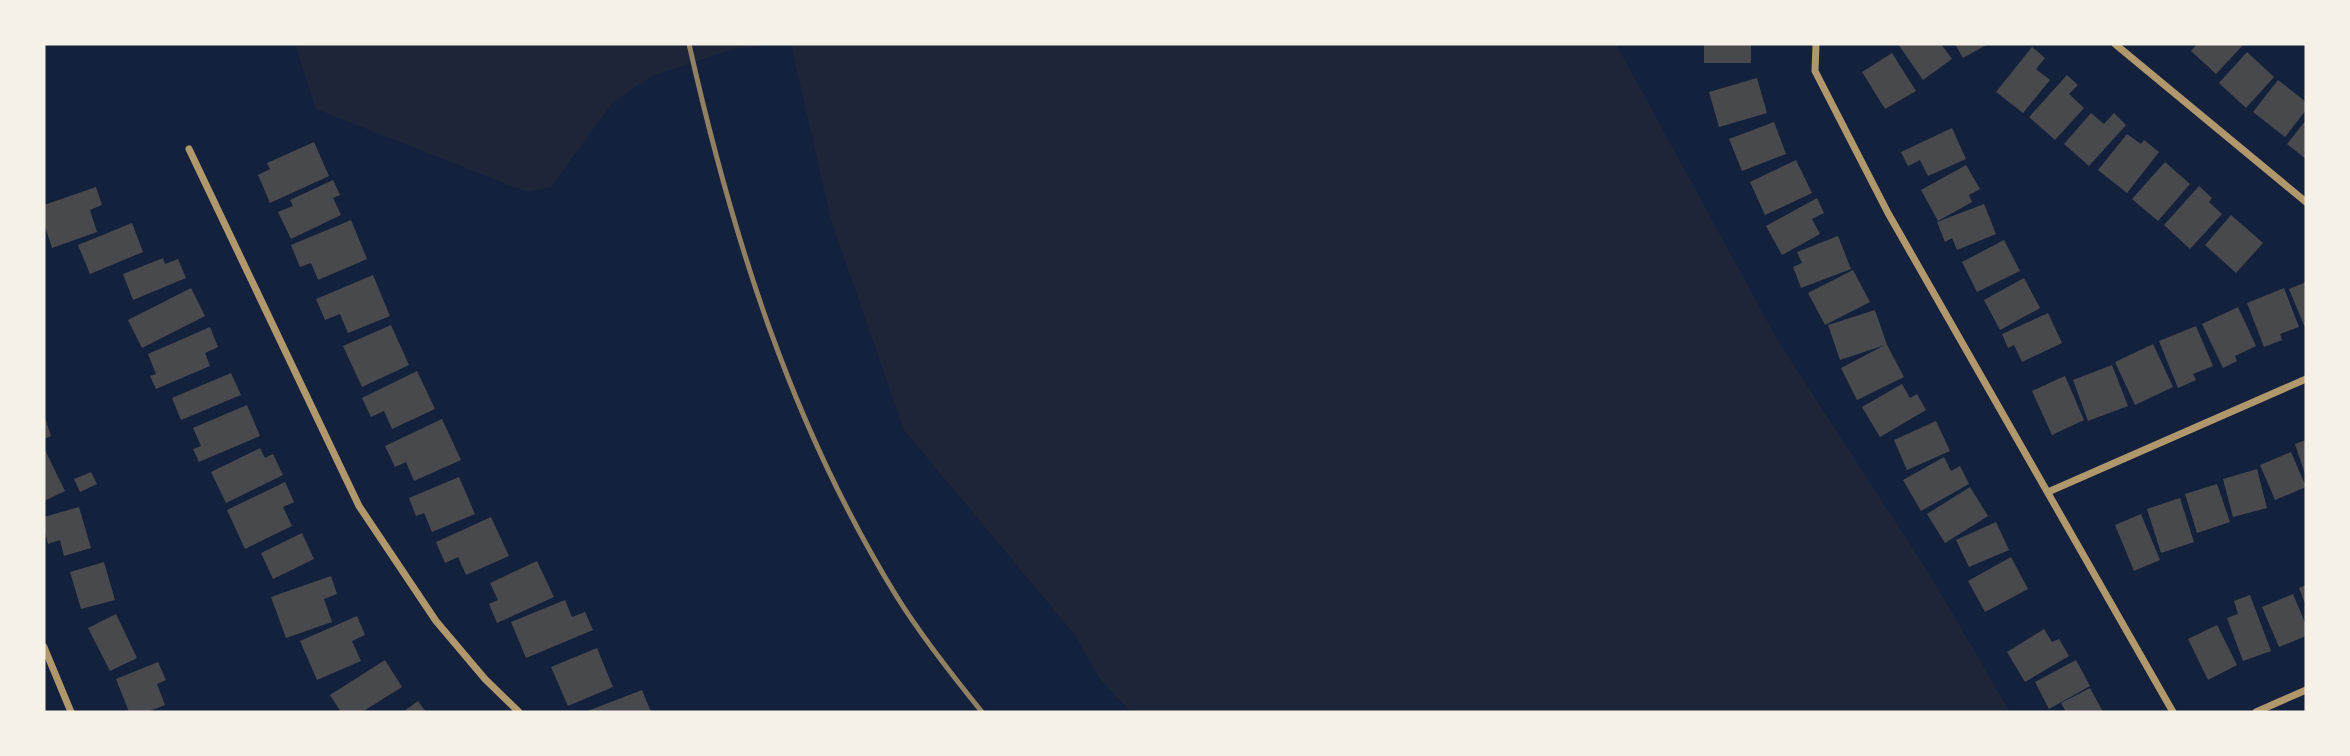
<svg xmlns="http://www.w3.org/2000/svg" width="2350" height="756" font-family="Lato,sans-serif">
  <rect width="100%" height="100%" fill="#14213d"/>
  <path fill="#1d2539" d="M295,44H781L733,49L652,76L613,102L551,187L527,192L316,109Z
    M791,44H1616L1778,341L1930,575L2010,712H1131L1100,679L1075,635L904,430L831,220Z"/>
  <path fill="#48494c" d="M1704,44H1751V63H1704Z
    M1898,44H1941L1952,59L1923,80Z
    M1955,44H1988L1963,58Z
    M2197,44H2244L2216,74L2191,51Z
    M2032,47L2045,58L2036,69L2050,80L2023,113L1996,92Z
    M2247,52L2274,77L2246,108L2219,83Z
    M1892,53L1916,91L1885,109L1862,72Z
    M2067,75L2078,85L2069,94L2084,108L2055,140L2029,117Z
    M1757,78L1767,113L1719,127L1709,92Z
    M2278,80L2306,102V110L2285,137L2253,112Z
    M2091,113L2104,124L2114,113L2126,125L2089,166L2064,144Z
    M2306,120V159L2287,144Z
    M1774,122L1786,154L1742,171L1729,139Z
    M1952,128L1966,159L1928,176L1920,160L1908,166L1901,152Z
    M2127,134L2141,144L2144,140L2159,152L2127,193L2098,170Z
    M314,142L329,176L270,203L258,175L270,169L267,163Z
    M1796,160L1812,193L1765,215L1750,182Z
    M2165,162L2190,184L2158,221L2132,199Z
    M1966,165L1980,189L1969,195L1972,202L1938,221L1921,190Z
    M333,180L340,195L333,198L341,215L291,239L278,212L293,206L290,200Z
    M2199,186L2212,198L2209,202L2222,214L2190,249L2164,225Z
    M96,187L102,205L90,210L97,232L52,248L44,223V205Z
    M1817,198L1824,213L1812,219L1820,234L1782,255L1766,226Z
    M1984,204L1996,234L1957,250L1952,238L1945,242L1937,222Z
    M2231,215L2263,243L2236,273L2205,245Z
    M351,220L367,259L318,280L311,263L300,267L291,245Z
    M132,223L143,252L90,274L78,245Z
    M1838,236L1851,269L1801,288L1793,267L1802,263L1797,252Z
    M2004,240L2020,271L1977,292L1962,262Z
    M163,258L165,264L178,259L186,278L133,300L123,274Z
    M1853,270L1870,302L1825,325L1808,293Z
    M373,275L390,316L348,333L340,314L325,320L316,299Z
    M2024,278L2040,308L2000,330L1984,300Z
    M2306,282V330L2289,289Z
    M191,288L205,316L142,348L128,320Z
    M2284,288L2299,327L2280,334L2282,340L2264,347L2247,303Z
    M2238,307L2256,346L2235,356L2237,361L2223,368L2202,324Z
    M1875,310L1887,345L1904,377L1857,400L1841,368L1885,345L1840,360L1828,325Z
    M2048,313L2062,343L2022,362L2014,345L2008,348L2002,334Z
    M391,325L409,365L362,387L343,346Z
    M2196,326L2213,366L2193,374L2196,380L2178,388L2159,341Z
    M210,327L218,347L205,353L210,366L156,389L150,376L156,374L148,354Z
    M2153,344L2173,387L2135,405L2115,362Z
    M2112,365L2128,406L2088,421L2073,380Z
    M417,371L435,409L392,429L384,411L371,417L362,398Z
    M231,373L241,395L181,420L172,398Z
    M2065,376L2084,420L2052,435L2032,391Z
    M1902,384L1910,398L1917,394L1926,410L1880,437L1862,407Z
    M247,405L260,436L199,462L193,449L201,446L193,428Z
    M44,415L51,436L44,439Z
    M442,419L461,460L414,481L406,462L395,467L385,446Z
    M1936,421L1950,451L1907,470L1894,440Z
    M2306,440V477L2295,444Z
    M44,448L65,491L44,501Z
    M260,448L265,458L273,454L283,475L226,503L211,472Z
    M2291,452L2306,487L2275,500L2260,465Z
    M1944,457L1951,471L1960,466L1969,484L1921,511L1903,480Z
    M2257,469L2267,508L2233,517L2223,479Z
    M91,472L97,484L80,492L74,479Z
    M459,477L475,514L432,532L424,513L416,516L409,498Z
    M285,482L294,502L283,507L292,526L245,549L227,510Z
    M2217,484L2230,522L2197,533L2185,494Z
    M1970,487L1988,516L1945,543L1927,514Z
    M2180,498L2194,542L2161,553L2147,509Z
    M79,507L91,548L64,556L60,540L48,544L44,528V517Z
    M2141,514L2160,560L2134,571L2115,525Z
    M491,517L509,556L466,575L458,557L445,563L436,542Z
    M1996,522L2009,550L1969,567L1956,540Z
    M302,533L314,559L273,579L261,553Z
    M2011,557L2028,589L1985,612L1968,581Z
    M537,561L554,597L497,623L489,604L498,600L490,583Z
    M104,562L115,600L81,609L70,572Z
    M331,576L337,594L324,599L332,622L286,638L271,597Z
    M2306,585V606L2299,588Z
    M2293,594L2306,625V636L2279,647L2262,607Z
    M2250,595L2271,651L2243,661L2227,618L2238,614L2234,601Z
    M565,600L572,617L585,612L593,630L526,658L511,622Z
    M116,614L137,658L110,671L88,628Z
    M357,616L365,635L352,641L361,661L317,680L300,641Z
    M2217,625L2237,665L2208,680L2188,639Z
    M2044,629L2052,642L2059,639L2069,656L2025,682L2007,652Z
    M597,648L613,687L568,706L551,667Z
    M385,660L402,687L362,712H341L330,695Z
    M2076,660L2090,686L2049,709L2035,682Z
    M158,662L166,680L157,684L165,705L147,712H129L116,679Z
    M2090,688L2103,712H2066L2061,703Z
    M642,690L651,712H585Z
    M418,701L426,712H403Z"/>
  <g fill="none" stroke-linecap="round" stroke-linejoin="round">
    <path stroke="#b1986c" stroke-width="7" d="M1816,44L1815,71L1888,213L2173,712
      M2115,44L2306,202
      M189,149L359,506L436,621L485,679L519,712
      M2048,492L2306,379
      M44,647L71,712
      M2256,712L2306,690"/>
    <path stroke="#918062" stroke-width="5" d="M689,44C733,239 791,425 897,597C922,637 952,675 982,712"/>
  </g>
  <rect width="2350" height="756" fill="none" stroke="#f6f1e7" stroke-width="91"/>
</svg>
